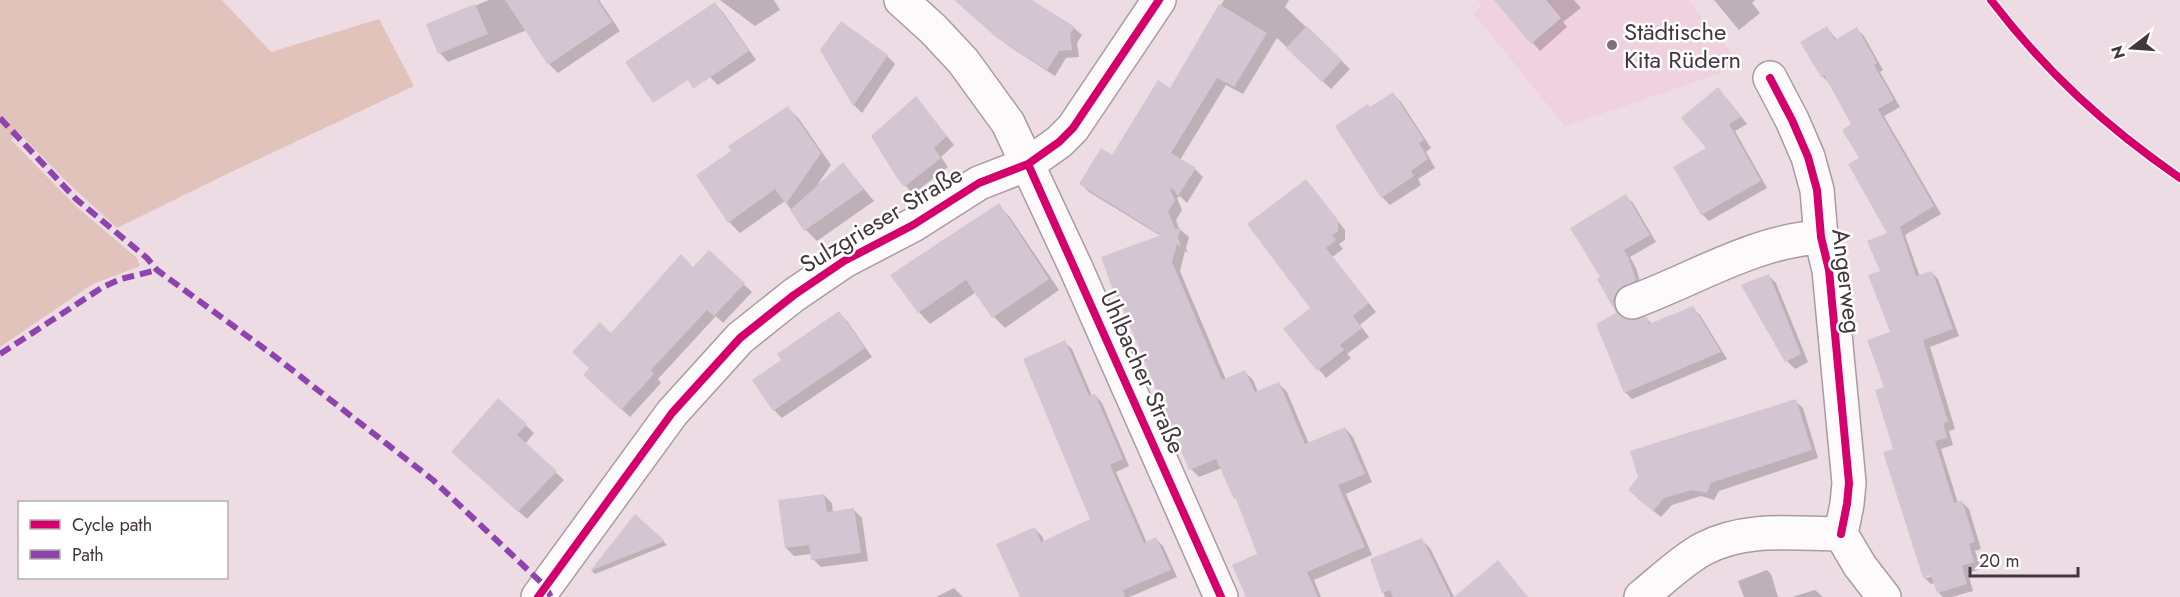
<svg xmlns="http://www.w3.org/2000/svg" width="2180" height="597" font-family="Jost,sans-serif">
  <rect width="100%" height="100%" fill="#eedce5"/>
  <path fill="#f0d1e0" d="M1477,0H1688L1742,66L1565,126L1473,13L1482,6Z"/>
  <path fill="#e1c3bb" d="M0,0H222L271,52L379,19L414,86L227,174L117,228L67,182L18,132L11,140L77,207L137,258L140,266L93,284L0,347Z"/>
  <path fill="#0003" fill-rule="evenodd" d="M489,0H599L620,31L558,73L549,64L527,30L448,62L440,53L428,25Z
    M720,0H774L780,10L755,26Z
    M955,0H1023L1074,28L1082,35L1077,43L1079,57L1066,58L1055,76L1007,45Z
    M1224,0H1289L1285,7L1350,69L1331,89L1277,38L1243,94L1226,85L1180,160L1195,169L1203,177L1187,203L1180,196L1177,198L1182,210L1176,220L1179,229L1189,237L1186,248L1188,253L1185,251L1180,271L1226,380L1245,372L1253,380L1258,392L1279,384L1287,392L1309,444L1345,428L1353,437L1372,482L1346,494L1372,555L1314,580L1321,597H1248L1259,555L1238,501L1222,468L1199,477L1191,469L1120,299L1116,295L1161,236L1089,192L1081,184L1112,157L1170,90Z
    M1496,0H1574L1581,8L1563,22L1567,27L1540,51Z
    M1714,0H1755L1752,3L1760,13L1739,30Z
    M715,4L723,12L756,60L718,85L710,77Z
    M1827,28L1837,40L1857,29L1864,36L1883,70L1880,72L1900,107L1884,116L1941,214L1905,235L1920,277L1931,272L1938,279L1959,336L1930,347L1955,429L1949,431L1953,445L1941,449L1958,503L1962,502L1969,509L1981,549L1975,551L1981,569L1968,573L1973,591L1952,597H1943L1938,592L1935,583L1931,584L1924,577L1895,450L1886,388L1892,333L1882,272L1889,234L1861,158L1853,125L1829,83L1822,76ZM1939,574L1926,578V575Z
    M822,51L887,56L895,64L862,113L854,105Z
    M1393,94L1401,102L1431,148L1426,152L1435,168L1418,179L1421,185L1390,205L1382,197L1370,108Z
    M1724,95L1747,124L1735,131L1767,188L1709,221L1702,214L1675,168L1708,149Z
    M916,98L954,145L941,157L948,167L913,194L896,175Z
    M788,108L799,119L831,165L817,185L843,164L874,201L817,241L806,230L785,201L740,233L729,222L733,152Z
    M1306,181L1345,230V240L1339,244L1343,249L1332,257L1376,312L1360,325L1369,337L1347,354L1351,358L1326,378L1285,329L1312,308Z
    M1626,196L1633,203L1656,242L1630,257L1636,268L1642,288L1620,308L1621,318L1629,322L1646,318L1652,324L1693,308L1700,315L1727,359L1632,399L1625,392L1618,314L1599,279L1602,277Z
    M998,205L1009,216L1059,290L1005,328L994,317L976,292L930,324L919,312L893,275Z
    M709,252L752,292L723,323L716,316L658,379L661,383L630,417L593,383L612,336L693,269Z
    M1768,275L1776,283L1808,362L1795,369L1787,361Z
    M839,313L847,321L872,357L782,418L774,410Z
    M1064,342L1072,349L1092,396L1095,395L1102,403L1129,466L1116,472L1147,543L1156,539L1163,546L1177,577L1129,597H1021L1035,529L1042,536L1044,542L1092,520Z
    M499,400L534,433L525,444L564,480L527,519L461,460Z
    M1795,401L1803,408L1818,458L1719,491L1714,500L1701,496L1672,505L1661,517L1637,498Z
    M824,495L832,503L833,513L854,510L862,518L868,561L821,567L813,559L812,554L794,556L786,548Z
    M635,516L667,545L595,574L592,571Z
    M1421,540L1430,548L1454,597H1385L1372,560Z
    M1767,570L1771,574L1778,597H1744L1738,581Z
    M954,588L963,597H936Z
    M1815,590L1823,597H1792Z"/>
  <path fill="#d3c6d2" d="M505,0H597L612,22L548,65Z
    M954,0H1032L1075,27L1070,34L1072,50L1059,51L1047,70L997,38Z
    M1494,0H1546L1561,18L1531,44Z
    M715,2L749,51L693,89L688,80L653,103L625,62Z
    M475,4L488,34L438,54L426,24Z
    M1219,4L1267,33L1234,87L1217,78L1171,153L1196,168L1178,196L1172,188L1170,189L1175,201L1168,211L1175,229L1181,227L1178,238L1181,247L1177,244L1172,262L1222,380L1245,370L1255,392L1279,382L1305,444L1345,427L1365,474L1338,485L1365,547L1307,572L1318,597H1246L1232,565L1257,554L1236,499H1234L1216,459L1189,470L1117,295L1115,296L1101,257L1161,235L1079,184L1101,148L1112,155L1158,80L1170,88Z
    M841,21L888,55L853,106L820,50Z
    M1307,26L1342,60L1322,82L1286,48Z
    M1827,26L1835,40L1857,27L1877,63L1874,65L1894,100L1878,109L1934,206L1898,228L1900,227L1916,276L1932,271L1953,329L1923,340L1948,422L1943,423L1947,438L1935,441L1954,503L1962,500L1975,542L1969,544L1974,562L1962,566L1967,584L1937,593L1931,575L1923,578L1883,452L1893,449L1875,390L1884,387L1867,340L1890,332L1868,275L1880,271L1867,241L1887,233L1848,164L1859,158L1842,130L1851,124L1824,75L1821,77L1800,42Z
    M1718,87L1741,117L1729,124L1761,181L1701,215L1673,167L1706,148L1681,118Z
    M1393,92L1424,140L1419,143L1428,159L1411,171L1414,176L1381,198L1335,126L1368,104L1370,107Z
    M916,96L947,136L934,148L941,158L904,187L895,175L871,136Z
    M788,106L821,153L786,204L775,189L728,223L696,175L731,151L728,146Z
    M843,162L864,189L804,231L790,210Z
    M1306,179L1338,220V232L1332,235L1336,240L1326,248L1369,303L1353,316L1362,328L1340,345L1344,350L1317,371L1283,329L1310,308L1247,224Z
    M1626,194L1650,235L1624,250L1629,259L1636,280L1617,291L1613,300L1615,309L1621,317L1629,320L1647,316L1649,324L1693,306L1721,352L1624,393L1596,324L1616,313L1597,279L1600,277L1570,228Z
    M999,203L1049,279L992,318L966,280L918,313L890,275Z
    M709,250L745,283L714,316L707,310L651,370L654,374L621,410L583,375L589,368L572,352L600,322L611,333L681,254L693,267Z
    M1769,274L1801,354L1785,362L1741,285Z
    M839,311L865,348L773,411L752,380L781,360L777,354Z
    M1065,340L1089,396L1095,394L1123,459L1110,465L1144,543L1156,537L1171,570L1123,590L1125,597H1020L996,544L1035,527L1041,542L1090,519L1023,359Z
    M498,398L527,424L517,435L557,471L518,512L451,452Z
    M1796,399L1812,450L1711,483L1707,493L1692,490L1664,498L1653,511L1628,490L1638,477L1630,451Z
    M824,494L827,512L854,508L861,553L811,560L809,545L785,548L778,500Z
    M635,514L665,541L590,571Z
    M1422,538L1451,597H1393L1390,590L1382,593L1370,559Z
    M1498,560L1528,597H1454Z"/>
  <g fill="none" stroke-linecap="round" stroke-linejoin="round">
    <g stroke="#a99ba2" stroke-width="36">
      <path id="minor" d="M901,0L933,29L963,61L1008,123L1075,266L1221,597
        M1770,78L1792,120L1808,157L1817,190L1821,237L1829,270L1849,483L1847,504L1841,534
        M1632,302C1695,279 1754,241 1821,237
        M1841,534L1860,566L1884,597
        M538,597L672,413L740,338L794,295L844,261L913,225L979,183L1028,164L1059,142L1073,128L1159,0
        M1641,597C1661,581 1681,561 1703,549C1746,526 1795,534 1841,534"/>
    </g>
    <use href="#minor" stroke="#fcfafb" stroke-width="33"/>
    <path stroke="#8e44ad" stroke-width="6" stroke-dasharray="12 6" stroke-linecap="butt" d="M0,118L76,199L147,258L157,270L273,355L433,480L545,586L551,597
      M0,354L103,287L121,279L157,270"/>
    <g stroke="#fff" stroke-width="11">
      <path id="cycleway" d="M1991,0C2046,72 2105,126 2180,178
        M1770,78L1792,120L1808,157L1817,190L1821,237L1829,270L1849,483L1847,504L1841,534
        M1028,164L1221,597
        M538,597L672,413L740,338L794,295L844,261L913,225L979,183L1028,164L1059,142L1073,128L1159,0"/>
    </g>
    <use href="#cycleway" stroke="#d6006c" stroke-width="8"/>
  </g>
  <circle fill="#7f7078" stroke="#fff" stroke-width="2" cx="1612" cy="45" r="6"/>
  <g text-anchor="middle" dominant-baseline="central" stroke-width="5" stroke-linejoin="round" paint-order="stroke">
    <g font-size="24" fill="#43363d" stroke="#fff" text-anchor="start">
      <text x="1624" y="31">Städtische<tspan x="1624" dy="28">Kita Rüdern</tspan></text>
    </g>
    <g font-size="24" fill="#43363d" stroke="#fff">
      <text transform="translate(881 219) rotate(-31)">Sulzgrieser Straße</text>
      <text transform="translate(1847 281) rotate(83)">Angerweg</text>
      <text transform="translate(1143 372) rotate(66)">Uhlbacher Straße</text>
    </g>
  </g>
  <rect x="18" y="501" width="210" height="78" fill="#ffffff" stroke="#b4afb1" stroke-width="1.5"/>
  <rect x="30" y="520" width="30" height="9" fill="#d6006c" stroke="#b4afb1" stroke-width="1.5"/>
  <text x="72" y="531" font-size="18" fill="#43363d">Cycle path</text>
  <rect x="30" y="550" width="30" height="9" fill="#8e44ad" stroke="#b4afb1" stroke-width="1.5"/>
  <text x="72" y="561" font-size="18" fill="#43363d">Path</text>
  <g transform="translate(2132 48) rotate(253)" stroke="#ffffff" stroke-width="4.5" paint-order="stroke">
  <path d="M0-4.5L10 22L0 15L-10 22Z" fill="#43363d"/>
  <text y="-9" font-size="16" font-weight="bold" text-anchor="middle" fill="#43363d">N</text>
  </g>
  <path d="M1970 567v9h108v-9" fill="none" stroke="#43363d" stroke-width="3"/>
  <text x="1979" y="567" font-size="18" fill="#43363d" stroke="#ffffff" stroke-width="4.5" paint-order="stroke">20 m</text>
</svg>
